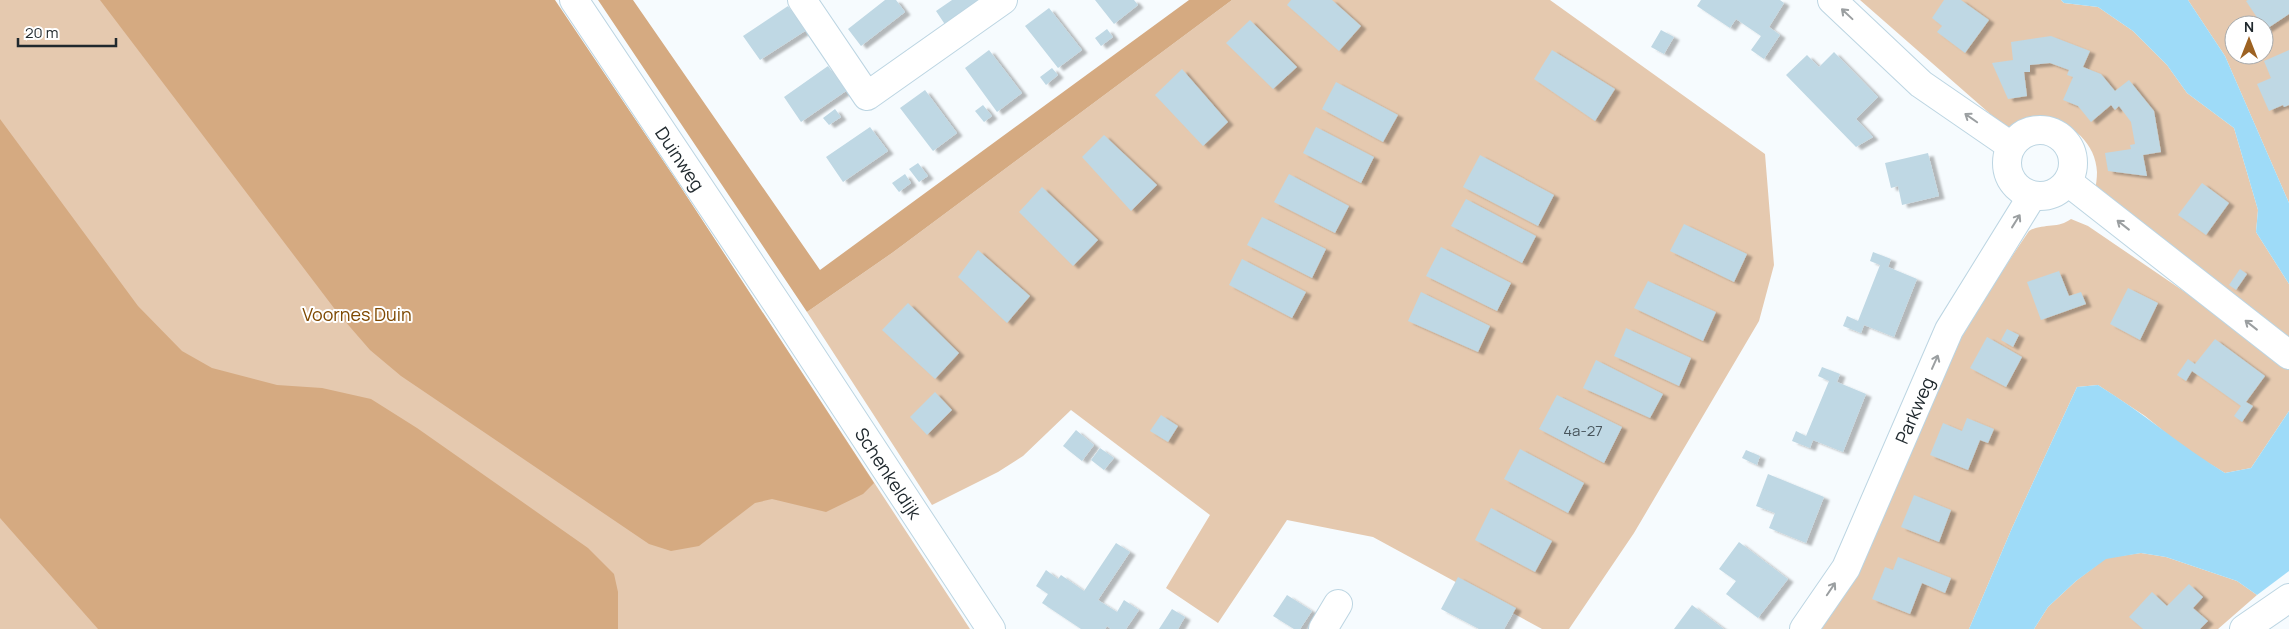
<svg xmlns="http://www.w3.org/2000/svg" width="2289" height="629" font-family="Manrope,sans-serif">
  <defs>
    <filter id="shadow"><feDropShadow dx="5.5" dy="3" stdDeviation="1" flood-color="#0004"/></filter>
  </defs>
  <rect width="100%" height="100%" fill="#f6fbfe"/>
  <path fill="#e5c9af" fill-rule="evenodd" d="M0,0H554L676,180L970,629H0Z
    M1232,0H1550L1765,154L1774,265L1759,321L1634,533L1569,629H1542L1373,537L1287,520L1218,623L1166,588L1210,515L1071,410L1023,456L998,472L932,505L807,312L892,253Z
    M1860,0H2061L2064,3L2098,7L2133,31L2167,65L2187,93L2234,128L2258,210L2256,232L2289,284V337L2160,250L2095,191C2096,185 2097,178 2097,172C2096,143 2070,119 2041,121C2032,121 2023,129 2015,129C2013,129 2007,127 2004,126Z
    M2188,0H2289V203L2225,56ZM2234,25H2264V55H2234Z
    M2071,219L2088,226L2289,363V411L2251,468L2225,473L2187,450L2145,416L2098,385L2077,387L2012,528L1969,629H1821C1872,559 1892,474 1930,397C1958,339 1993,284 2029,231C2042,223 2058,229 2071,219Z
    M2141,553L2166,557L2237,581L2257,595L2218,629H2034L2048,607L2076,581L2106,558Z"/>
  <path fill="#d5aa81" d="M100,0H555L676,180L874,483L863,494L826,512L772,499L755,503L699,546L671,551L649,544L401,376L370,350L337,312Z
    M598,0H633L820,270L1189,0H1232L892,253L807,312Z
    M0,119L138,306L182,351L212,368L277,385L322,388L371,399L417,428L588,548L614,574L618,592V629H98L0,518Z"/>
  <path fill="#9edbf8" d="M2061,0H2188L2225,56L2289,203V284L2256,232L2258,210L2234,128L2187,93L2167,65L2133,31L2098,7L2064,3Z
    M2098,385C2142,412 2181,446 2225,473L2251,468L2289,411V571L2257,595L2237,581L2166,557L2141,553L2106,559L2076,581L2048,607L2034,629H1969L2012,528L2077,387Z"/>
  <path fill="#bfd8e4" filter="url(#shadow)" d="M885,0H896L905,12L861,46L848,29Z
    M952,0H989L948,29L936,11Z
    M1095,0H1134L1138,5L1114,24Z
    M1291,0H1332L1361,26L1339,51L1287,5Z
    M1701,0H1780L1784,3L1769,27L1780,35L1764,59L1751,50L1761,36L1736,19L1730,28L1697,6Z
    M1944,0H1961L1989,20L1965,53L1937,32L1942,26L1932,18Z
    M2248,0H2289V14L2265,30L2264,25H2262L2246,1Z
    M788,6L805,31L760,60L743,36Z
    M1049,8L1082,50L1058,68L1025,26Z
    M1250,20L1297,67L1273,89L1226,43Z
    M1107,29L1113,37L1101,46L1095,38Z
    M1661,30L1674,37L1664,54L1651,47Z
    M2051,36L2090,51L2083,67L2101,74L2115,91L2129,80L2154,111L2161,152L2143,155L2147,176L2108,171L2105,153L2131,149L2130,145L2135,144L2131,122L2119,106L2115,110L2111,105L2091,122L2078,106L2063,100L2073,77L2067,75L2069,70L2050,63L2030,65V72H2024L2027,96L2008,99L1992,63L2013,60L2011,42Z
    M989,50L1022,93L997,112L965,68Z
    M1552,50L1615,89L1595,121L1534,79Z
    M2289,50V105L2284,107L2283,105L2269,111L2257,84L2271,78L2264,61Z
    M1834,52L1878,97L1856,119L1873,137L1856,147L1786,75L1807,55L1819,67Z
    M828,66L846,91L801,122L784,97Z
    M1052,68L1058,75L1046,85L1040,77Z
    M1182,69L1228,122L1203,146L1155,95Z
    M1336,82L1398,115L1383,142L1322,109Z
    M925,90L957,133L933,151L900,108Z
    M983,105L992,116L984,122L975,111Z
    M835,109L841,117L829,125L823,118Z
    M870,127L888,151L843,182L826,157Z
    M1316,127L1374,157L1361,183L1303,153Z
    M1104,135L1157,185L1131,211L1082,157Z
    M1928,153L1939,196L1902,205L1898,186L1891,188L1885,163Z
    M1480,155L1554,195L1538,226L1463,187Z
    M918,163L928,176L919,182L909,169Z
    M905,174L911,183L899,192L892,183Z
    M1289,174L1349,206L1335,233L1274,202Z
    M2202,183L2229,203L2206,235L2178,215Z
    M1042,187L1098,240L1073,266L1019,212Z
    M1466,199L1536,236L1522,263L1451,226Z
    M1262,217L1326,249L1312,278L1247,245Z
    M1684,224L1747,254L1734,282L1670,251Z
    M1441,247L1511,283L1497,311L1426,276Z
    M978,250L1030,296L1007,323L958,277Z
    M1873,252L1891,259L1888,267L1917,279L1894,337L1864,325L1861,333L1843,326L1847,316L1858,321L1880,265L1870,261Z
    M1242,259L1306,292L1292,318L1229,285Z
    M2240,269L2247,274L2236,290L2229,285Z
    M2059,271L2069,296L2081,292L2086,304L2041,320L2027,282Z
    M1648,281L1716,312L1703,341L1634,308Z
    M2128,288L2158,303L2140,340L2110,324Z
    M1421,292L1490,326L1478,352L1408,321Z
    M908,303L959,353L935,379L882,330Z
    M1626,328L1691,358L1679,386L1614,356Z
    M2007,329L2019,335L2013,347L2001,340Z
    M1987,337L2022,357L2006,387L1970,368Z
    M2215,339L2265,376L2246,402L2253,406L2242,422L2234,416L2241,406L2192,371L2186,381L2177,375L2188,359L2195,364Z
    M1596,360L1663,394L1650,418L1583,388Z
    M1822,367L1840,374L1837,382L1866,394L1843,452L1813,440L1810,448L1792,441L1796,431L1806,436L1829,381L1818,376Z
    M935,392L952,410L927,435L910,417Z
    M1557,395L1622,427L1604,463L1539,429Z
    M1161,415L1178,426L1168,442L1150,431Z
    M1967,418L1994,429L1988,443L1980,440L1968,470L1930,455L1943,423L1962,431Z
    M1076,430L1094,445L1082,461L1063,446Z
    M1100,448L1114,458L1104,470L1091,460Z
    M1520,449L1584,483L1568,513L1504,479Z
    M1746,450L1760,456L1757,465L1742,458Z
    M1768,474L1824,497L1806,543L1769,528L1775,513L1756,506Z
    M1914,495L1951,510L1939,542L1901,527Z
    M1491,508L1552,541L1535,572L1475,540Z
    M1739,542L1788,579L1758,618L1726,594L1736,581L1719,569Z
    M1116,543L1130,552L1098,600L1117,612L1124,600L1139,610L1126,629H1111L1107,626L1105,629H1081L1042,603L1048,594L1036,586L1046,570L1058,579L1061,575L1084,591Z
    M1898,557L1951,578L1945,593L1922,583L1910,614L1872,599L1885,567L1893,570Z
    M1458,577L1516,608L1504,629H1479L1441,609Z
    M2189,584L2203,597L2193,608L2208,621L2200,629H2143L2129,617L2152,592L2167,606Z
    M1287,595L1312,611L1300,629H1294L1273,616Z
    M1692,605L1724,629H1674Z
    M1172,609L1185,617L1178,629H1159Z"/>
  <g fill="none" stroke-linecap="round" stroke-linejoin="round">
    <g stroke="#bcd5e2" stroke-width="30">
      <g id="minor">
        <path id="s1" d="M574,0L786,317L991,629"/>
        <path d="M802,0L867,96L1003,0"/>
        <path d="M1832,0L1921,84L2011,146"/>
        <circle cx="2040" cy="163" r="33"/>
        <path d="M2068,182L2289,355"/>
        <path d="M1323,629L1338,604"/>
        <path id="s2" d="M1804,629L1846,568L1949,330L2032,196"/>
        <path d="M2244,629L2289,598"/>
      </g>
    </g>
    <use href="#minor" stroke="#fff" stroke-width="28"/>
  </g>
  <defs><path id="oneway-shaft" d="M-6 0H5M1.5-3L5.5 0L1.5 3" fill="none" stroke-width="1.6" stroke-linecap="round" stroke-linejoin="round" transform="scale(1.25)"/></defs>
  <g stroke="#9b9fa1">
    <use href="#oneway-shaft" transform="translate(1847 14) rotate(-137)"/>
    <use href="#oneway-shaft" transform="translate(1971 118) rotate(-145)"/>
    <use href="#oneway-shaft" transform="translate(2016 221) rotate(-58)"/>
    <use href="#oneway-shaft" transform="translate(2123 225) rotate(-142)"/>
    <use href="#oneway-shaft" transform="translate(2251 325) rotate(-142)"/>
    <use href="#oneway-shaft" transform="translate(1935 362) rotate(-66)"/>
    <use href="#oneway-shaft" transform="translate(1831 589) rotate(-56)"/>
  </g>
  <g text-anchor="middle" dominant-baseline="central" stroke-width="4" stroke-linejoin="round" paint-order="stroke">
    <g font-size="15" fill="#48555c">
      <text x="1583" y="430">4a-27</text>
    </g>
    <g font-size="18" fill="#20292e" stroke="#fff">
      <text stroke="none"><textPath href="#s1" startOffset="191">Duinweg</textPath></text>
      <text stroke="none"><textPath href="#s2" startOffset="246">Parkweg</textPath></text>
      <text stroke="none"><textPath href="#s1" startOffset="568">Schenkeldijk</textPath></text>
    </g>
    <g font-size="18" fill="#7e4800" stroke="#fff">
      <text x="357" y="314">Voornes Duin</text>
    </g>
  </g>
  <g transform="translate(2249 40)"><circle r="24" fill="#ffffff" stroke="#a6a9ab"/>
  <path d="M0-4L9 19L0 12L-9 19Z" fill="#9d6222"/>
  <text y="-8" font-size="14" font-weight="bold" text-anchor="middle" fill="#20292e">N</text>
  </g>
  <path d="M18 38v8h98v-8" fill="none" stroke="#20292e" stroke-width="2.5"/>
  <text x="25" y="38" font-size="15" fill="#20292e" stroke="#ffffff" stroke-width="4" paint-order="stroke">20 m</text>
</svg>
